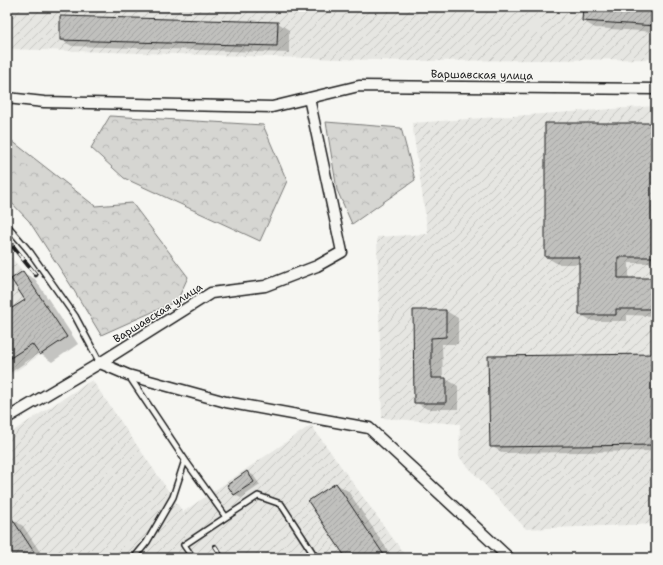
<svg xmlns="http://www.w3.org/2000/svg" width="663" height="565" font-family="'Shantell Sans',sans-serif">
  <defs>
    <pattern id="industrial-furrows" width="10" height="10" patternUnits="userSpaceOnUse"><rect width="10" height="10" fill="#e6e6e2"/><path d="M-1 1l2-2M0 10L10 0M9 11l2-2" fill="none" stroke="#c5c5c1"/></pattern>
    <pattern id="forest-crowns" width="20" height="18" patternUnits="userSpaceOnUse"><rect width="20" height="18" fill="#d6d6d2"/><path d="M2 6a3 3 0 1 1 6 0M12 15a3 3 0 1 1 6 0" fill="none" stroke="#b7b7b4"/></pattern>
    <pattern id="building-hatch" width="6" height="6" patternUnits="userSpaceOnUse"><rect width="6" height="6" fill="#c0c0bd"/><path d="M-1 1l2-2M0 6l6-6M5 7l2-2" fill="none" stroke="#a4a4a2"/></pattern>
  </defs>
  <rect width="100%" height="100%" fill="#f6f6f2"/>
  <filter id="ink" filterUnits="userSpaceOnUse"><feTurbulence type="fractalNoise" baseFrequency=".025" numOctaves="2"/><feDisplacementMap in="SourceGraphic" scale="8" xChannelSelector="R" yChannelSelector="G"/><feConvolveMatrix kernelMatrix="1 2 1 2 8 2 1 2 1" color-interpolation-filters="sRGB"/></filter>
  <g filter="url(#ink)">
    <path fill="url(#industrial-furrows)" d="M7,7H656V59L409,61L7,49Z
      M656,106V524L526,529L459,457L460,424L382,418L377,237L428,234L412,123Z
      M7,253L23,271L67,337L7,377Z
      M92,380L183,512L311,425L407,558H7V435Z"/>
    <path fill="url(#forest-crowns)" stroke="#797977" d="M110,116L263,125L287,181L260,241L124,178L91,148Z
      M326,122L401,128L415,180L352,224L337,190Z
      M7,137L95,206L132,203L188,277L177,301L101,335L70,284L29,221L7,198Z"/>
    <path fill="#0003" d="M532,7H572V8Z
      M584,7H656V32L595,28L583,21Z
      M278,23L289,30V53L72,46L61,40Z
      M656,124V263H629V279H656V316L627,315V321H592L580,314V264H558L546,257Z
      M23,273L35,279L78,344L52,362L39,353L7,375V313L26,300Z
      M414,311H446L458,318V344H442L443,379H446L458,386V409H427L415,402Z
      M656,355V451L503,453L491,446Z
      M247,472L253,475L260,485L241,498L235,495L228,485Z
      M336,484L348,491L393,558H347Z
      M12,519L23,526L44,558H10L7,553V523Z
      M656,557V558H634Z"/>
    <path fill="url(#building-hatch)" stroke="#1c1c1c" d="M583,7H656V26L582,21Z
      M60,16L278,22L277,46L60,40Z
      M545,123H656V257H618V278H656V309H616V315H579V257H545Z
      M23,271L67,337L40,355L32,344L7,360V311L25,300L11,279Z
      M413,310H446V337L431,338V378H446V403H414Z
      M656,354V445L490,447L488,356Z
      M247,471L254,482L234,495L227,485Z
      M336,483L386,558H346L308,501Z
      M7,511L38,558H9L7,555Z"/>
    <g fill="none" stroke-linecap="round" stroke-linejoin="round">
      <g stroke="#1c1c1c" stroke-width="8">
        <path id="lane" d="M7,225L30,252L75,316L100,363
          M129,376L185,460L226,517L258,496L281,504L316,558
          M134,558L147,542L173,497L185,460
          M193,558L184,545L226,517"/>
      </g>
      <g stroke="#1c1c1c" stroke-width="13">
        <path id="street" d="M7,98L44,102L272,107L359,86L656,89
          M100,363L128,375L226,402L369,428L509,558
          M7,418L100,363L211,293L265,286L317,266L342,252L309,98"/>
      </g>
      <use href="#lane" stroke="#f6f6f2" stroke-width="5"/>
      <use href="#street" stroke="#f6f6f2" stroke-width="10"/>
      <g stroke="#1c1c1c" stroke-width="4.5">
        <path id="rail" d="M7,239L36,275
          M215,546L223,558"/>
      </g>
      <use href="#rail" stroke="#f6f6f2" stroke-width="3" stroke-dasharray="9" stroke-linecap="butt"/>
    </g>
  </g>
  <g text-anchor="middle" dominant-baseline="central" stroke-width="3" stroke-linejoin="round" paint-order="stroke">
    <g font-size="11" fill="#1c1c1c" stroke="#f6f6f2">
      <text transform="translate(482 75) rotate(1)">Варшавская улица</text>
      <text transform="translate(158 313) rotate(-32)">Варшавская улица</text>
    </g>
  </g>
  <rect width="663" height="565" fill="none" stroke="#f6f6f2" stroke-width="24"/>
  <rect x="12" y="12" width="639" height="541" fill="none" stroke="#1c1c1c" stroke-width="1.5" filter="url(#ink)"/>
</svg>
